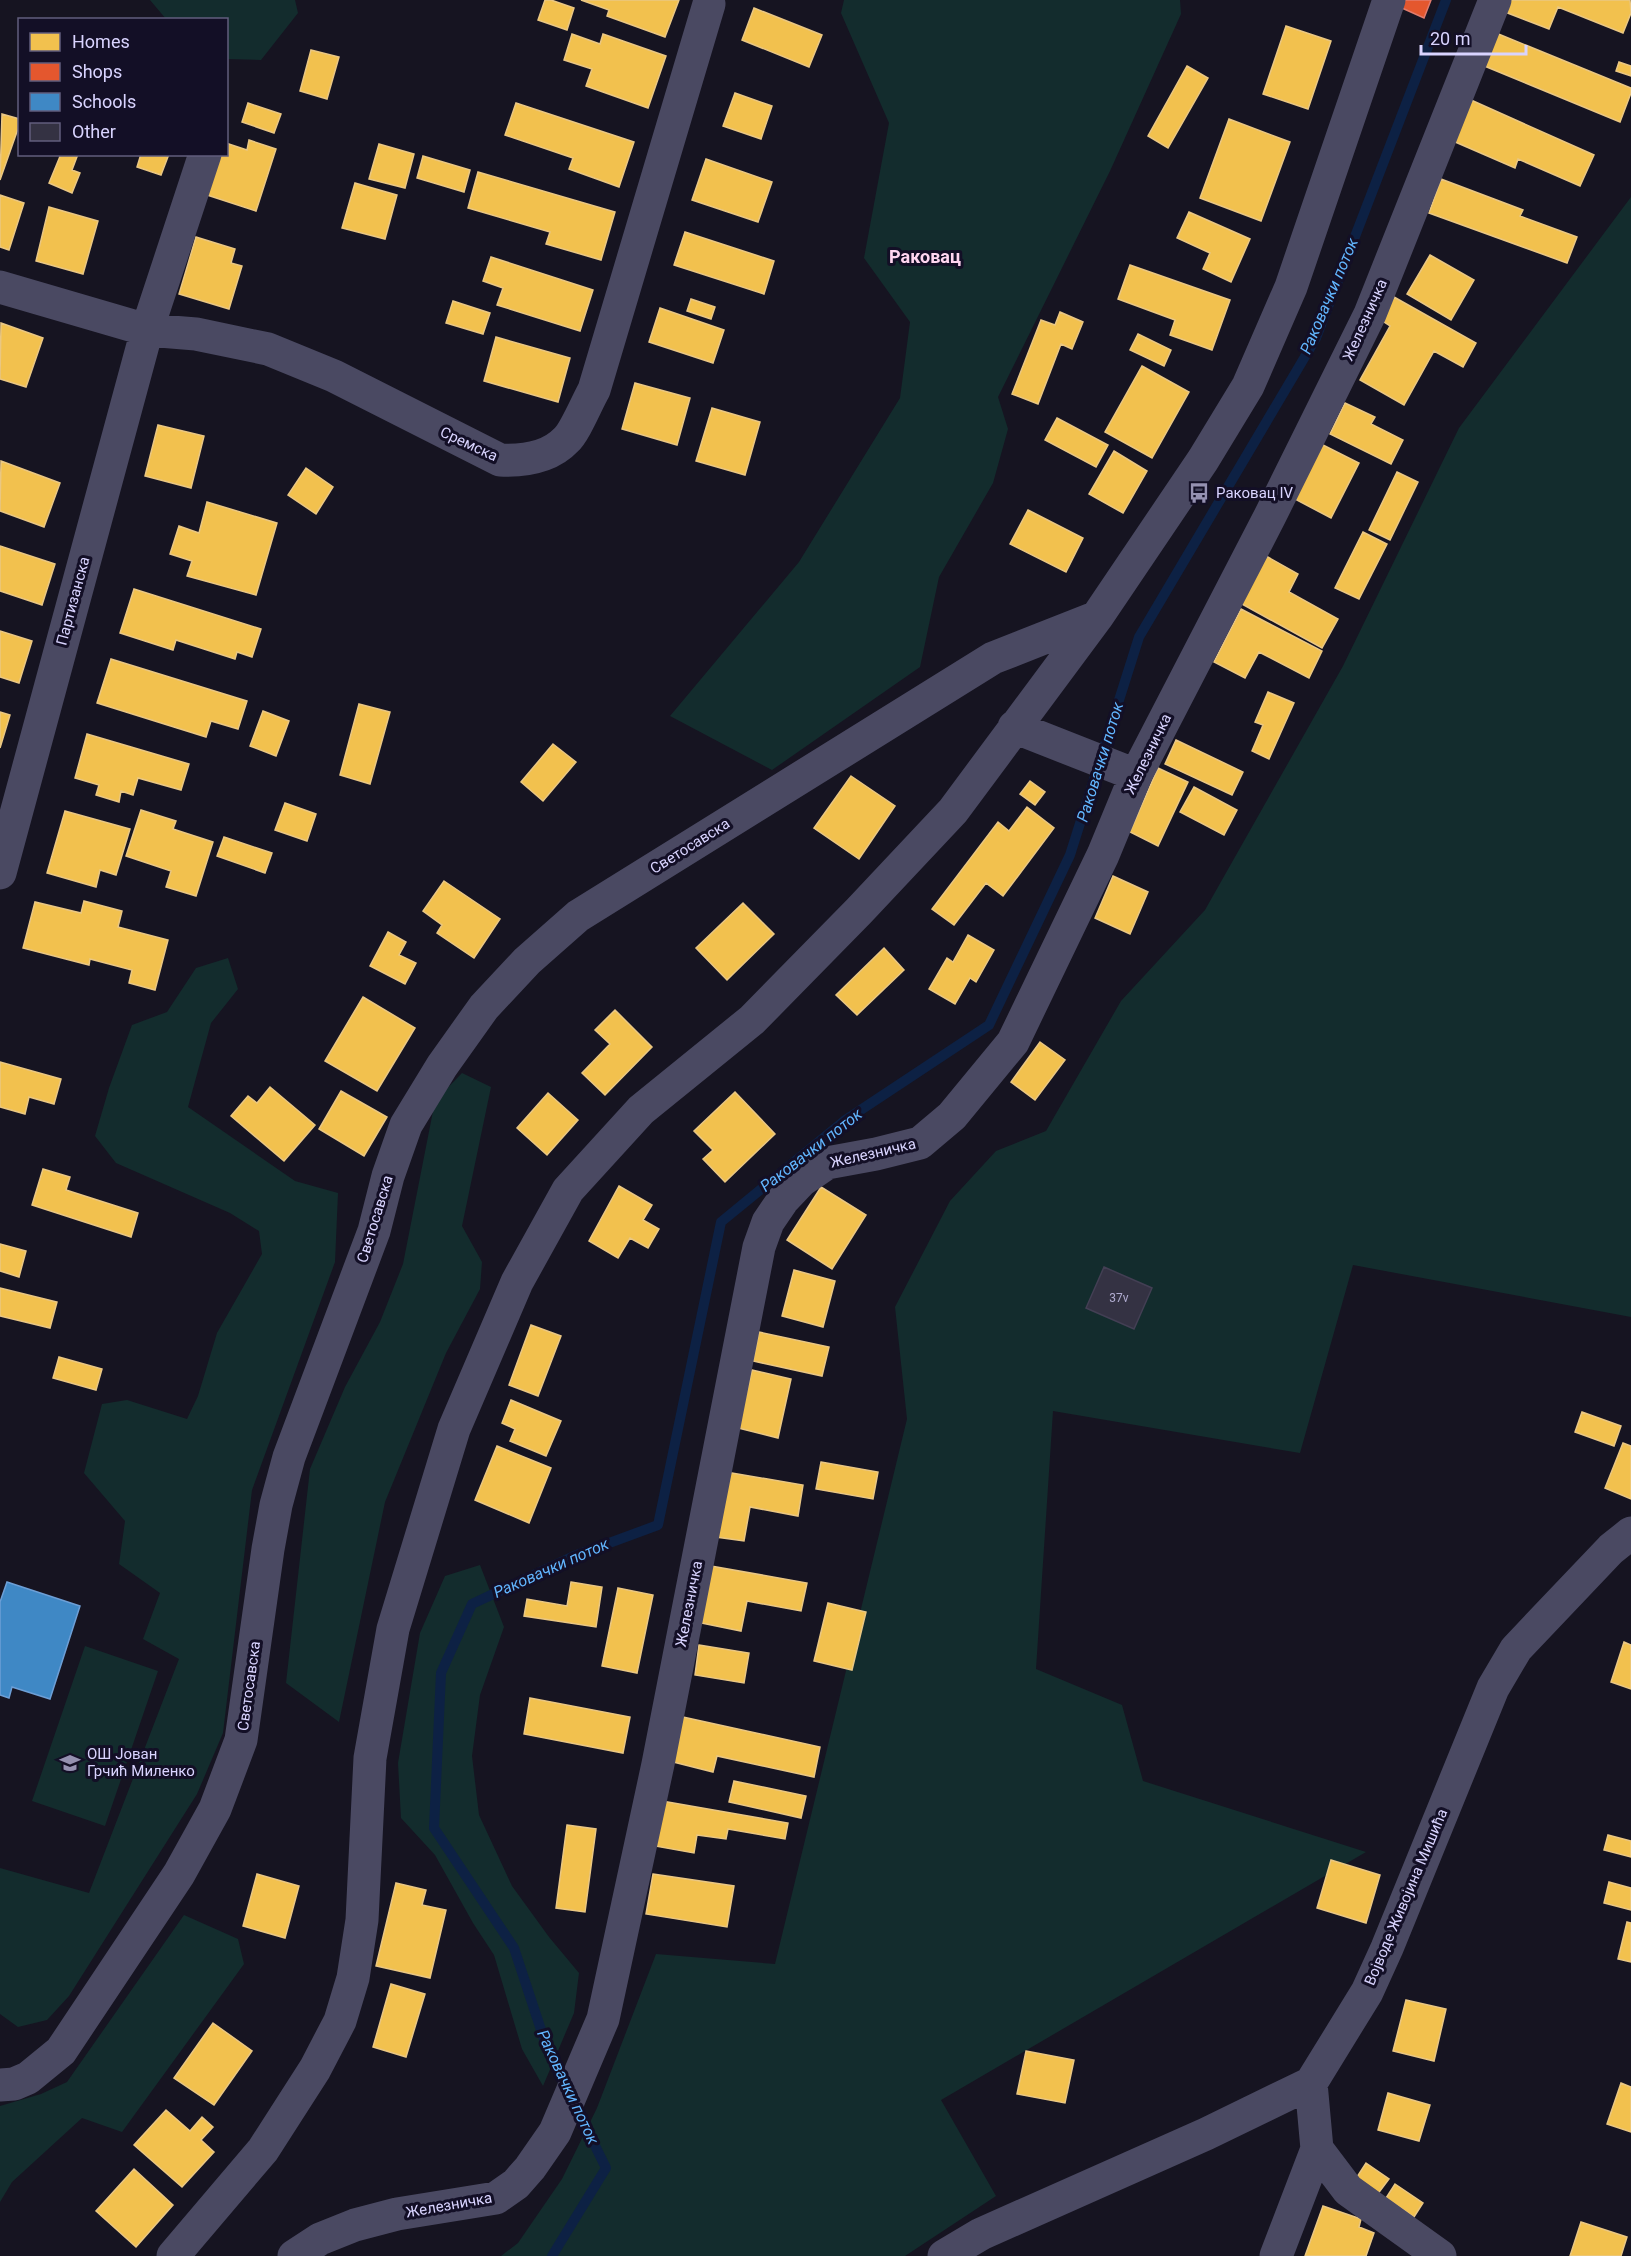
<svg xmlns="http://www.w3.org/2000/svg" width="1631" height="2256" font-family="Roboto,sans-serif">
  <rect width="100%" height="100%" fill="#161421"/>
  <path fill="#132c2d" d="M150,0H295L298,13L261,60L227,59L226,20L166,19Z
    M844,0H1180L1181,14L1110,171L998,397L1008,429L993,483L939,577L920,667L772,770L670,716L799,562L900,398L910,322L864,258L889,123L841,13Z
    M1631,197V1317L1353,1265L1300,1453L1053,1411L1036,1669L1122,1705L1143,1781L1366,1852L941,2100L996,2196L905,2256H501L518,2243L562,2179L597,2108L656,1954L775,1964L907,1419L895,1307L950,1201L996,1151L1046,1131L1121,1001L1205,910L1343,666L1459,428Z
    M228,958L238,989L211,1023L188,1107L295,1181L338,1193L335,1262L252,1490L223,1733L197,1794L69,1996L47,2020L18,2027L0,2014V1868L89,1893L179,1659L143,1639L160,1593L119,1564L125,1521L84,1473L102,1404L127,1400L187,1419L198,1396L217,1333L262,1254L259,1231L230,1213L116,1163L95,1136L109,1088L132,1025L167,1012L196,968Z
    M462,1073L491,1087L462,1226L482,1262L480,1289L446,1353L385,1502L339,1722L286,1683L310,1469L345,1387L380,1322L403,1264L435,1101Z
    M480,1565L504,1627L480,1695L472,1756L479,1815L512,1886L549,1937L579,1973L574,2013L543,2086L522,2049L494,1955L473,1923L435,1855L401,1818L398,1763L420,1633L445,1576Z
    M85,1646L158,1671L105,1826L32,1801Z
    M184,1915L238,1939L244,1964L122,2132L82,2118L12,2182L0,2202V2106L41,2094L67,2082Z"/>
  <path fill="#f2c14e" stroke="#eac783" stroke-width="1.5" d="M545,0H551L574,8L567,30L538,20Z
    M581,0H679L665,37L607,16L609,10Z
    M1510,0H1630L1631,13L1623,33L1558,7L1549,29L1505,12Z
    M754,8L822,35L809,67L742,40Z
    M1286,26L1331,41L1308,109L1263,94Z
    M1496,33L1631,88V93L1620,122L1482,65Z
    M572,34L600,44L603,34L666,56L648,108L586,86L592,69L564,60Z
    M311,50L339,57L327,99L300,91Z
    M1619,62L1631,66V76L1616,71Z
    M1187,66L1208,78L1168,148L1148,136Z
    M735,93L772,106L761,139L723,126Z
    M1471,100L1594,155L1580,186L1518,159L1515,168L1453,141Z
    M248,103L281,114L274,133L242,122Z
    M516,103L634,142L619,187L569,169L573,158L505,135Z
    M2,114L20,119V123L0,180Z
    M1229,119L1290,142L1261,221L1200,198Z
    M249,140L276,149L256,211L207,195L221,154H226V143L247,150Z
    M379,144L414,154L405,188L369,179Z
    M61,154H78L72,170L80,173L72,193L49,183Z
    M141,154H169L161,175L137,167Z
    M423,156L470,170L464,192L417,178Z
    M706,159L772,182L758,222L692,200Z
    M478,172L615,212L601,260L546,244L550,232L468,208Z
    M1441,179L1523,210L1520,216L1577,237L1567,263L1429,213Z
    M355,183L397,195L385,239L342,228Z
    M0,195L24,203L9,250L0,247Z
    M49,207L98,221L83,274L36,261Z
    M1189,212L1250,239L1231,282L1203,269L1210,253L1177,238Z
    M685,232L774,261L764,294L674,265Z
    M196,237L235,249L231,263L242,266L229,309L179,294Z
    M1430,255L1474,280L1451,320L1407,294Z
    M491,257L593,290L580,331L497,305L503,288L483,281Z
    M1130,265L1230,300L1212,350L1170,335L1175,320L1118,299Z
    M1394,297L1476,343L1463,367L1434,351L1404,405L1360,380L1390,326L1381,320Z
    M691,299L715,307L711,319L687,311Z
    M453,301L490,313L483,334L446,323Z
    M660,308L724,330L713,363L649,342Z
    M1060,312L1083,322L1072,349L1061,344L1038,404L1012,394L1041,320L1055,325Z
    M1,323L43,338L26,387L0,379Z
    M1138,334L1171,350L1164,366L1130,350Z
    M496,337L570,358L558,402L484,381Z
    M1142,366L1189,392L1152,458L1105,432Z
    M635,383L690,398L677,445L622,429Z
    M1345,403L1375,417L1371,424L1403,440L1391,464L1330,434Z
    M712,408L760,422L745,475L696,461Z
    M1057,418L1108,445L1096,467L1045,440Z
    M158,425L204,436L191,488L145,476Z
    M1321,444L1359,463L1331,518L1293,498Z
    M1114,451L1147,471L1123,513L1089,494Z
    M1,461L60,483L44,527L0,511Z
    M306,468L333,487L316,514L288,495Z
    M1397,472L1418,482L1390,540L1369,530Z
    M207,502L277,523L256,595L187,576L192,561L170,554L179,526L199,533Z
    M1028,510L1083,538L1066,572L1010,544Z
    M1363,532L1387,544L1359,599L1335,588Z
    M0,546L55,564L42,605L0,591Z
    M1266,556L1298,574L1289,592L1338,619L1322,648L1240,603Z
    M134,589L261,629L252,657L237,652L235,659L176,640L173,650L120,633Z
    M1241,609L1322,651L1309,678L1259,652L1245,678L1214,662Z
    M0,631L32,641L19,683L0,677Z
    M111,659L247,701L238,729L211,721L206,737L97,703Z
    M1268,692L1294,703L1269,759L1252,751L1263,725L1255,722Z
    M359,704L390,712L370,784L340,775Z
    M263,711L289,721L276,756L250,746Z
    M0,712L10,715L0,748Z
    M87,734L189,764L181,790L138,778L133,795L121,791L119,802L96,795L99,785L75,778Z
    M1176,740L1243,772L1232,795L1165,764Z
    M553,744L576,762L543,801L521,782Z
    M1158,768L1188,782L1158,846L1130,832Z
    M851,776L895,806L859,859L814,828Z
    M1030,781L1045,792L1035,805L1020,794Z
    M1194,787L1237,810L1224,835L1180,812Z
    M285,803L316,814L307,841L275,830Z
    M1027,807L1054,828L1003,896L986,883L954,925L932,909L998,822L1009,831Z
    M141,810L176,821L173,829L213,842L196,896L166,887L171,871L126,856Z
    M65,811L130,829L116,875L100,870L96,887L47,873Z
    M224,837L272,853L265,873L217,856Z
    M1113,876L1148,892L1130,934L1095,918Z
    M444,881L500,919L474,958L437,933L442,925L423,911Z
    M84,901L122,911L118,927L168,940L155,990L129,983L132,970L90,959L89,965L23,948L35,902L81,913Z
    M743,903L774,934L727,980L696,948Z
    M388,932L406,942L399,955L416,963L405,984L370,966Z
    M968,935L994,950L976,982L970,978L955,1004L929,989L947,958L953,962Z
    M884,948L904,970L857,1015L836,995Z
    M363,997L415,1028L377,1091L325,1061Z
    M615,1010L652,1047L605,1095L582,1073L610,1044L595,1030Z
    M1040,1042L1065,1060L1035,1100L1011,1082Z
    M0,1062L61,1079L54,1104L29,1097L25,1114L0,1107Z
    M270,1087L315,1125L284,1161L231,1116L248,1096L257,1103Z
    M341,1091L387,1117L364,1156L319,1129Z
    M735,1092L775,1134L725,1182L703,1159L713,1150L694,1131Z
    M548,1093L578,1120L547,1155L517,1128Z
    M43,1169L70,1177L66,1190L138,1213L131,1237L32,1205Z
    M619,1186L652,1205L643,1220L659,1229L648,1248L630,1238L618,1258L589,1241Z
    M821,1187L866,1215L832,1269L787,1240Z
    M0,1244L26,1251L19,1277L0,1271Z
    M794,1270L835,1281L823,1327L782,1316Z
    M0,1288L57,1302L50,1328L0,1316Z
    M531,1325L561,1336L538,1396L509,1385Z
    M759,1332L829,1347L822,1376L753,1361Z
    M59,1357L102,1369L96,1390L53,1378Z
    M752,1370L791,1379L778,1438L738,1428Z
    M511,1400L561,1421L546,1456L510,1441L515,1429L502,1423Z
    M1582,1412L1621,1426L1614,1446L1575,1432Z
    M1623,1443L1631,1446V1499L1605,1488Z
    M497,1446L551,1468L529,1523L475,1500Z
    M821,1462L878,1472L873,1499L816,1489Z
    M726,1472L803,1485L798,1516L750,1507L744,1541L716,1537Z
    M711,1566L807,1583L801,1611L747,1601L741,1631L701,1623Z
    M571,1582L602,1587L596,1627L524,1616L527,1599L567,1606Z
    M618,1588L653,1595L637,1673L602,1666Z
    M828,1603L866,1612L852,1670L814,1661Z
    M1624,1642L1631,1645V1689L1611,1682Z
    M699,1645L749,1653L744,1683L695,1675Z
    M530,1698L630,1717L623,1753L524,1734Z
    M683,1717L820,1747L814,1777L717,1756L713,1772L673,1762Z
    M734,1781L806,1796L801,1818L729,1802Z
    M662,1801L788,1823L785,1839L728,1829L726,1839L697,1835L694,1853L655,1846Z
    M567,1825L596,1829L585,1912L556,1908Z
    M1608,1835L1631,1841V1857L1604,1850Z
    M1331,1860L1380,1875L1366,1923L1317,1908Z
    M257,1874L299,1886L285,1938L243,1926Z
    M653,1874L734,1886L727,1927L646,1914Z
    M1609,1882L1631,1888V1910L1604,1903Z
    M396,1883L426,1890L422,1905L446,1910L430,1978L376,1966Z
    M1627,1922L1631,1923V1962L1618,1959Z
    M391,1984L425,1994L406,2057L373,2047Z
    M1406,2000L1446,2009L1434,2061L1393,2051Z
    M213,2023L252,2051L214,2105L174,2078Z
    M1026,2051L1074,2060L1065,2103L1017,2094Z
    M1621,2083L1631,2087V2132L1607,2124Z
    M1388,2093L1430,2105L1419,2141L1378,2130Z
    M166,2110L190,2131L202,2117L213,2127L201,2140L214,2152L182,2187L134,2145Z
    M1366,2163L1389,2179L1377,2195L1355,2180Z
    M134,2169L173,2205L136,2247L96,2211Z
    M1395,2184L1423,2203L1414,2217L1386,2198Z
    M1323,2206L1361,2219L1359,2227L1374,2233L1366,2256H1305Z
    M1581,2222L1627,2237L1621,2256H1570Z"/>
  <path fill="#e4572e" stroke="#e17c6d" stroke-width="1.5" d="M1405,0H1431L1424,18L1402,8Z"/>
  <path fill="#3f88c5" stroke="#6d9fd6" stroke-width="1.5" d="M7,1582L80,1606L50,1699L12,1687L9,1698L0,1695V1602Z"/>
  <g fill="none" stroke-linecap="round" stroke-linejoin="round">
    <path stroke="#0d2144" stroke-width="10" d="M566,2088L548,2051L514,1948L434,1828L441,1673L472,1604L574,1556L658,1525L721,1222L844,1121L989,1025L1070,855L1139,637L1316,338L1446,0
      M552,2256L606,2168L575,2105"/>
  </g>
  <path fill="#343243" stroke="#433f54" stroke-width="1.5" d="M1104,1267L1152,1288L1134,1329L1086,1308Z"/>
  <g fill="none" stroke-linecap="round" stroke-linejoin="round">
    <path stroke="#4a4962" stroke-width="33" d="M0,287L147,330L196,334L268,349L334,376L500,460C523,461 549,458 566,440C575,432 587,402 594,390L709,4
      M1014,727L1136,775
      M0,873L147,330L205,154
      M0,2085L14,2084L28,2078L61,2051L179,1874L215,1809L241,1740L268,1549L276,1505L289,1457L374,1231L388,1176L406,1125L442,1066L484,1007L527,961L578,916L993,658L1097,617
      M1317,2149L1348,2190L1440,2256
      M173,2256L263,2150L315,2069L340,2021L353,1978L362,1920L370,1758L393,1629L454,1429L517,1282L568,1190L641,1110L752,1020L859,911L953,811L1097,617L1203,460L1248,386L1291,287L1389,0
      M294,2256L320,2239L355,2225L397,2214L496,2198L516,2184L530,2168L555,2132L603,2019L658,1764L759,1247L768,1222L783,1200L802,1180L827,1163L876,1154L920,1143L952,1116L1013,1042L1103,855L1136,775L1270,516L1370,314L1495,0
      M944,2256L981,2234L1206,2134L1311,2083L1367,1992L1387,1948L1493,1688L1516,1649L1611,1549L1631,1533
      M1276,2256L1317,2149L1311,2083"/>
  </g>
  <defs>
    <g id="bus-bare" transform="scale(1.62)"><path d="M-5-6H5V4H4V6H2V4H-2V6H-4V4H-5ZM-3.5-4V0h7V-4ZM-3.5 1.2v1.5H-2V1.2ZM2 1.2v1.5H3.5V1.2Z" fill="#9591b1" stroke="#130f26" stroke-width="2.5" paint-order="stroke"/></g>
    <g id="school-bare" transform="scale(1.62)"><path d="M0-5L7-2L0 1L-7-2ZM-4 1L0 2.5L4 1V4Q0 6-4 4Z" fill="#9591b1" stroke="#130f26" stroke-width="2.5" paint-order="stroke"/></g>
  </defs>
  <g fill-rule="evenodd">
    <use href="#bus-bare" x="1199" y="493"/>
    <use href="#school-bare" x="70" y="1763"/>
  </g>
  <g text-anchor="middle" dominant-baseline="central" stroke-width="6" stroke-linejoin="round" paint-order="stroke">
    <g font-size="12" fill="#b0acd0">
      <text x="1119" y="1298">37v</text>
    </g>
    <g font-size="15" fill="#d9d4ff" stroke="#130f26">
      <text transform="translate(1365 320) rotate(-66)">Железничка</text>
      <text transform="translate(469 444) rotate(25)">Сремска</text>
      <text transform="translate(73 601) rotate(-75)">Партизанска</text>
      <text transform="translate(1148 754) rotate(-64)">Железничка</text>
      <text transform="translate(690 846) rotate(-32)">Светосавска</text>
      <text transform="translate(873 1153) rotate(-13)">Железничка</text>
      <text transform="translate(375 1219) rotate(-73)">Светосавска</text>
      <text transform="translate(689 1604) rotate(-79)">Железничка</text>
      <text transform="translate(249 1686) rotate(-82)">Светосавска</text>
      <text transform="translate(1406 1897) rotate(-67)">Војводе Живојина Мишића</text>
      <text transform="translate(449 2205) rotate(-10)">Железничка</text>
    </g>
    <g font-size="15" fill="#d9d4ff" stroke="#130f26" text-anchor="start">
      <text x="1216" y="493">Раковац IV</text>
      <text x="87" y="1754">ОШ Јован<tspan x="87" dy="17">Грчић Миленко</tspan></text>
    </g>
    <g font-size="16" font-style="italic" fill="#62b6ff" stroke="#130f26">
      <text transform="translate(1329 296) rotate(-67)">Раковачки поток</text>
      <text transform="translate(1100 762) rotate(-73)">Раковачки поток</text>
      <text transform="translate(811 1150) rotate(-38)">Раковачки поток</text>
      <text transform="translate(551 1568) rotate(-24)">Раковачки поток</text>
      <text transform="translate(568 2087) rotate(65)">Раковачки поток</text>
    </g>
    <g font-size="18" font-weight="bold" fill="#ffd6f0" stroke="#130f26">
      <text x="925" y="256">Раковац</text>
    </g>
  </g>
  <rect x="18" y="18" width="210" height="138" fill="#130f26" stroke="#625e7d" stroke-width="1.5"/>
  <rect x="30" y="33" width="30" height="18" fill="#f2c14e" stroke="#625e7d" stroke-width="1.5"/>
  <text x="72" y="48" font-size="18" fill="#d9d4ff">Homes</text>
  <rect x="30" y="63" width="30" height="18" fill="#e4572e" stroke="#625e7d" stroke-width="1.5"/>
  <text x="72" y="78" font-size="18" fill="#d9d4ff">Shops</text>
  <rect x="30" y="93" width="30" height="18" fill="#3f88c5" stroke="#625e7d" stroke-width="1.5"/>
  <text x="72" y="108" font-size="18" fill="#d9d4ff">Schools</text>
  <rect x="30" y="123" width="30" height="18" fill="#343243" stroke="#625e7d" stroke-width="1.5"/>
  <text x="72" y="138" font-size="18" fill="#d9d4ff">Other</text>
  <path d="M1421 45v9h105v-9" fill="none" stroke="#d9d4ff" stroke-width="3"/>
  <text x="1430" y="45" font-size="18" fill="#d9d4ff" stroke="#130f26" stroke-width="4.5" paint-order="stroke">20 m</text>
</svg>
